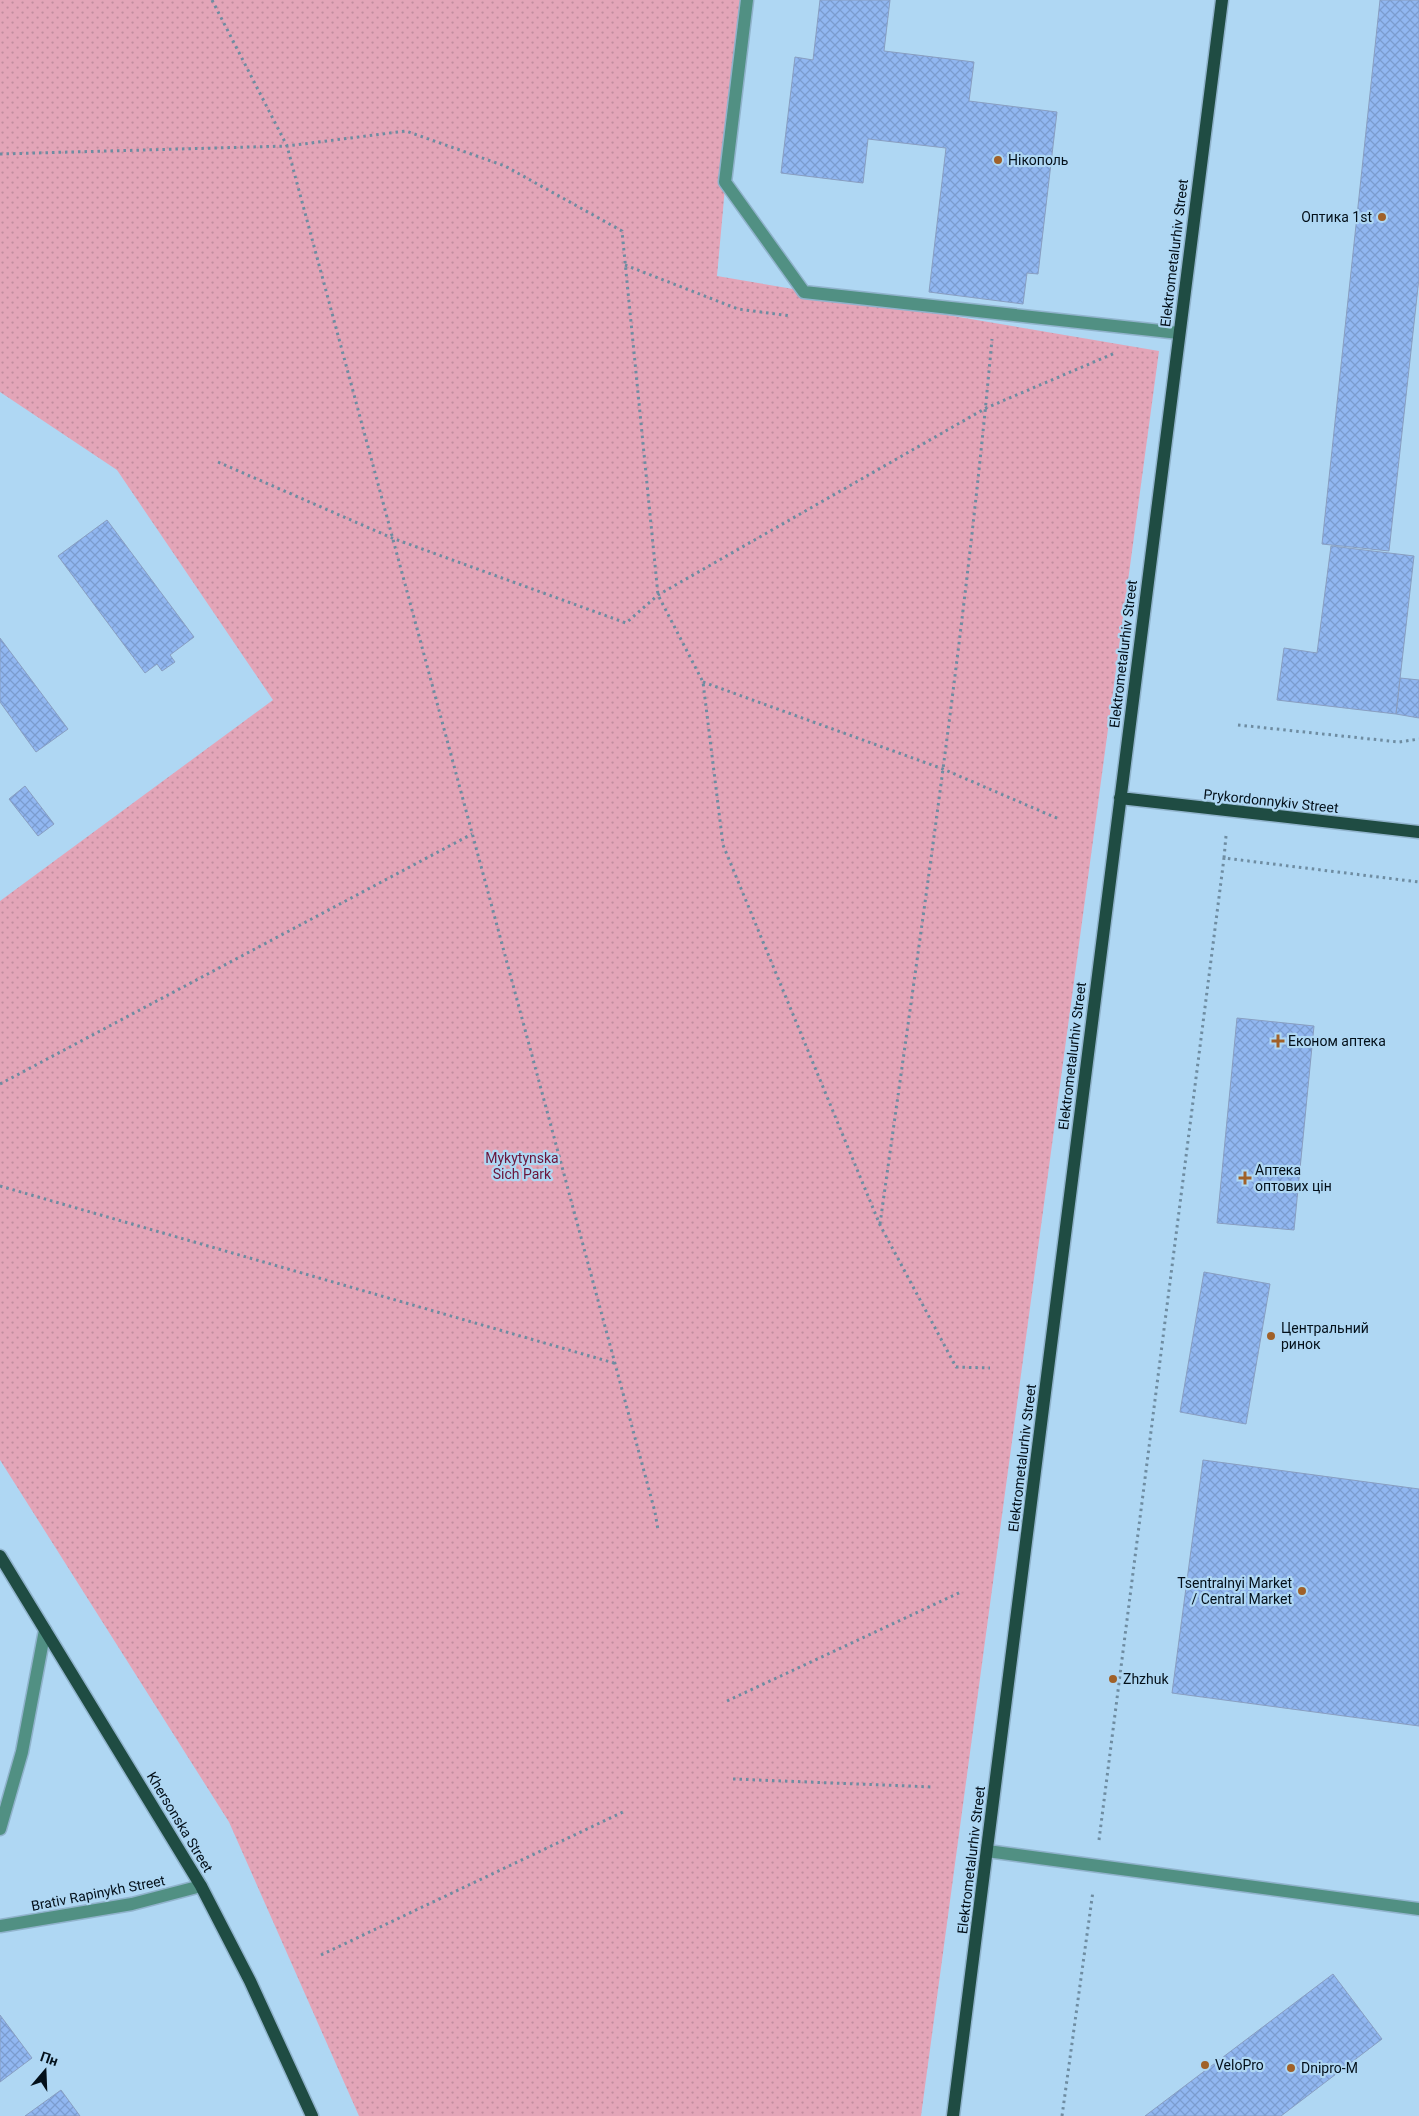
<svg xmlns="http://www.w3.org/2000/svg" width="1419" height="2116" font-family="Roboto,sans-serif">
  <defs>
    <pattern id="park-dots" width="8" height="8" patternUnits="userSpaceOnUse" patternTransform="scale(1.25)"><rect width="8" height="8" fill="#e3a5b8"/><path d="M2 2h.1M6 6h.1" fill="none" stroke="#c18d9e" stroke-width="1.8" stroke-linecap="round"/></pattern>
    <pattern id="building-cross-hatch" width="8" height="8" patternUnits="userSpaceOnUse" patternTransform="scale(1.25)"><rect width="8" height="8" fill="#91b7f1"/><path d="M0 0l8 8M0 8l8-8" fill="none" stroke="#7b9cce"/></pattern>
  </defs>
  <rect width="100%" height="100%" fill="#afd7f3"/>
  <path fill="url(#park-dots)" d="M0,0H742L717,276L1159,351L921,2116H359L229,1822L0,1460V901L273,700L117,470L0,392Z"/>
  <path fill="url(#building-cross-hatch)" stroke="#889ec1" d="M820,0H890L884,51L974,62L969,101L1057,112L1038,274L1027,273L1023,304L929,292L946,148L868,139L863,183L781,173L795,57L813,60Z
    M1380,0H1419V278L1389,551L1322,544Z
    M107,520L194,637L170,655L175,662L162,671L157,664L145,673L58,556Z
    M1331,546L1414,556L1396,714L1277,700L1284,648L1317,653Z
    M0,638L68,729L36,752L0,702Z
    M1400,678L1419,680V718L1396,714Z
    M25,786L54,824L38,836L9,799Z
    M1237,1018L1314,1026L1294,1230L1217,1223Z
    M1204,1272L1270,1284L1246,1424L1180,1412Z
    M1203,1460L1419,1489V1726L1172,1693Z
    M1333,1974L1382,2039L1281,2116H1145Z
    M0,2015L32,2058L0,2082Z
    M61,2090L80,2116H25Z"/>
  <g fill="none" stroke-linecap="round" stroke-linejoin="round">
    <g stroke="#90b3cc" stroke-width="15">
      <path id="minor" d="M747,0L725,182L804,292L1179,333
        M0,1829L22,1752L45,1630
        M987,1851L1419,1909
        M0,1926L132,1904L201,1886"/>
    </g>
    <g stroke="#90b3cc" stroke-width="15">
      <path id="major" d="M1120,798L1419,832
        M0,1556L201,1886L250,1981L312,2116
        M953,2116L1222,0"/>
    </g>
    <path stroke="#6e8ca1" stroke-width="3" stroke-dasharray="2.5 4" stroke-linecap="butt" d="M212,0L287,146L655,1512L658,1530
      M0,154L287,146L406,131L505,166L622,231L658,595L703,682L723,845L880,1225L956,1367L990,1368
      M625,265L738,309L791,316
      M218,462L392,538L626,623L658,595L986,408L1115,353
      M703,682L943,769L1059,819
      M1238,725L1399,742L1419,739
      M1226,836L1224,858L1419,882
      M0,1084L472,834
      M0,1186L614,1363
      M880,1224C921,930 965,635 992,339
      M727,1701L961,1592
      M733,1779L933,1787
      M1099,1840L1224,858
      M321,1955L623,1812
      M1062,2116L1093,1891"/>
    <use href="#minor" stroke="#519083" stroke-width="12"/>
    <use href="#major" stroke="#1f4c43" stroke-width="12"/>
  </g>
  <g fill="#a06129" stroke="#afd7f3" stroke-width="2">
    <circle cx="998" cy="160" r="5"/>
    <circle cx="1382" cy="217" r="5"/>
    <path d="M1275.5 1033.5h5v5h5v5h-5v5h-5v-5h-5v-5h5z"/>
    <path d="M1242.5 1170.5h5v5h5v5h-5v5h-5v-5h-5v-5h5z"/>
    <circle cx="1271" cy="1336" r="5"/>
    <circle cx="1302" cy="1591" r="5"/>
    <circle cx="1113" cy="1679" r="5"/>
    <circle cx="1205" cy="2065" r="5"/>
    <circle cx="1291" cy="2068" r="5"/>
  </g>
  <g text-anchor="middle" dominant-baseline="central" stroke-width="4.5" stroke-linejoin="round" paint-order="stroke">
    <g font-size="14" fill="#03101a" stroke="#afd7f3" text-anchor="start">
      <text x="1008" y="160">Нікополь</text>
      <text x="1372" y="217" text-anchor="end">Оптика 1st</text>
      <text x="1288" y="1041">Економ аптека</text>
      <text x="1255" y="1170">Аптека<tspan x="1255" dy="16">оптових цін</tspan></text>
      <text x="1281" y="1328">Центральний<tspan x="1281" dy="16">ринок</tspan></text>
      <text x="1292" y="1583" text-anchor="end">Tsentralnyi Market<tspan x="1292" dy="16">/ Central Market</tspan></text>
      <text x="1123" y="1679">Zhzhuk</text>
      <text x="1215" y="2065">VeloPro</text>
      <text x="1301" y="2068">Dnipro-M</text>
    </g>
    <g font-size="14" fill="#03101a" stroke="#afd7f3">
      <text transform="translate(1174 253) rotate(-83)">Elektrometalurhiv Street</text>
      <text transform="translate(1123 654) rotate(-83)">Elektrometalurhiv Street</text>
      <text transform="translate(1271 801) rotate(6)">Prykordonnykiv Street</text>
      <text transform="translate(1072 1056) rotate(-83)">Elektrometalurhiv Street</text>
      <text transform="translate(1022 1458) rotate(-83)">Elektrometalurhiv Street</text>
      <text transform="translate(180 1822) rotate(59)">Khersonska Street</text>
      <text transform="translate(971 1860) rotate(-83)">Elektrometalurhiv Street</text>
      <text transform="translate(98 1893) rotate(-11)">Brativ Rapinykh Street</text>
    </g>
    <g font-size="14" fill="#6a143a" stroke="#afd7f3">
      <text x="522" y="1158">Mykytynska<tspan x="522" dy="16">Sich Park</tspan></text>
    </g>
  </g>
  <g transform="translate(45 2071) rotate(19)" stroke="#afd7f3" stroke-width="4" paint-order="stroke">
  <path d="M0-4L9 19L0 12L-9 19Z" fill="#03101a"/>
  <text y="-8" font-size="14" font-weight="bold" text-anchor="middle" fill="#03101a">Пн</text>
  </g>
</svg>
